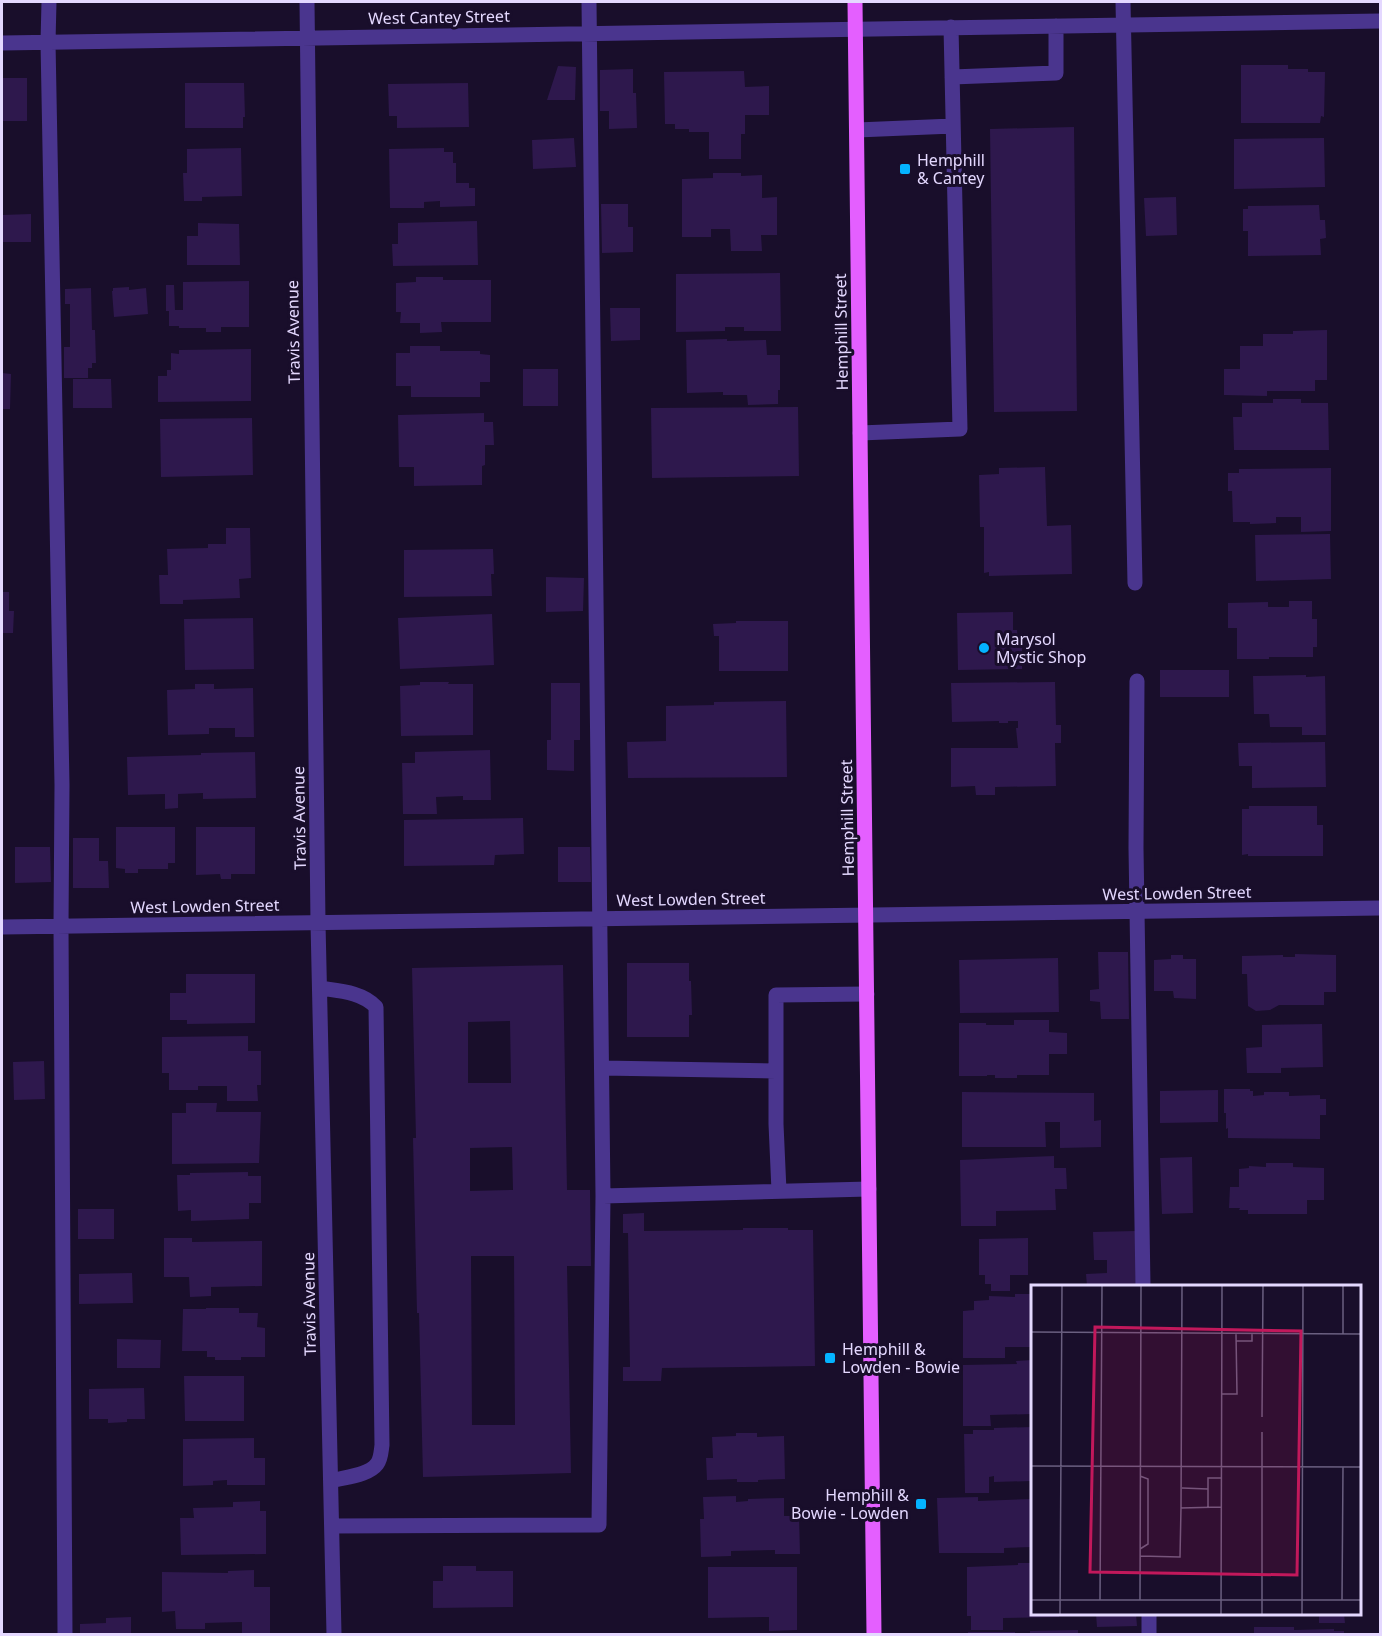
<svg xmlns="http://www.w3.org/2000/svg" width="1382" height="1636" font-family="'Noto Sans',sans-serif">
  <rect width="100%" height="100%" fill="#190e2b"/>
  <path fill="#2e184d" fill-rule="evenodd" d="M1241,65H1288V69H1308V72H1325L1324,117L1321,116L1320,123H1241Z
    M558,66L576,67L575,100H547Z
    M633,69V93H636L637,128L609,129V111H600V70Z
    M744,71L745,87L769,86V115H745V134H741V159H709V132H689V129H675V124H665L664,72Z
    M2,78H27V121H2Z
    M185,83H244L245,117H243V128H185Z
    M468,83L469,127L397,128V116H389L388,84Z
    M1074,127L1077,411L994,412L990,129Z
    M574,138L576,167L533,169L532,140Z
    M1324,138L1325,187L1234,189V139Z
    M241,148L242,196L202,197V201H184L183,173H187V149Z
    M444,148V152H453V163H456V183H469V188H475V206L440,207V201L424,202V208H390L389,149Z
    M713,173H741V176L762,175V198L777,197V235H761L762,251H731L730,229H711V237H682V179L713,178Z
    M1176,197L1177,235L1146,236L1144,198Z
    M601,204H628V227H633V252L602,253Z
    M1319,205L1320,220H1325L1326,238L1320,239L1321,255L1248,256V231H1243V209H1248V206Z
    M31,214V242H2V215Z
    M477,221L478,265L393,266L392,244H398V223Z
    M198,223L239,224L240,265H187V236H198Z
    M780,273L781,331H744V327H725V331L676,332V274Z
    M416,277H443V280H491V322H441L442,332L420,333V323H400L401,312H396V283L416,282Z
    M249,281V327H221V332H206V328H179V326H169V311H166V285H174L175,310H183V282Z
    M129,287V290L146,288L148,314L114,317L112,291H113V288Z
    M91,288L92,330H95L96,363H92V368H88V378H64V347H70V304H65V289Z
    M610,308H640V340L611,341Z
    M1327,330V380H1315V391H1267V396L1224,395V369H1240V346H1263V334H1293V331Z
    M727,339V341L766,340L767,355H780V390H778V404L748,405L747,395H723V392L687,393L686,340Z
    M410,346H440V351H480V354L490,355V382H480V397H411V386H396V353H410Z
    M251,349V401L158,402V376H167V370H171V353L179,354V350Z
    M523,369H558V406H523Z
    M2,373L11,374L10,409H2Z
    M73,379H111L112,408H73Z
    M1273,399H1301V403H1328L1329,450H1234L1233,417H1242V403H1273Z
    M798,407L799,476L652,478L651,408Z
    M484,413V422H493L494,445H485V465L482,466V485L414,486V467H399L398,415Z
    M252,418L253,475L161,477L160,419Z
    M1045,467L1047,526L1071,525L1072,574L989,576V572L984,573V527H980L979,475L999,474V468Z
    M1331,468V531L1301,532V517H1276V523L1250,524V522H1233L1232,491H1228V473H1239V469Z
    M226,528H250L251,578L239,579L240,598L183,600V604H160L159,575H168L167,549L208,548V544H226Z
    M1330,534L1331,579L1256,581L1255,535Z
    M493,549L494,574H491L492,596L404,597V550Z
    M546,577L584,578L583,611L546,612Z
    M2,592H9V611H14L13,633H2Z
    M1289,601H1312V619H1317V647H1313V657H1269V659H1237V628H1228V603L1268,602V607H1289Z
    M1013,612V630H1017L1018,641H1022V669L958,670L957,613Z
    M492,614L494,665L400,669L398,618Z
    M253,618L254,669L185,670L184,619Z
    M736,621H788V671H719V636H714L713,624L736,623Z
    M1160,670H1229V697H1160Z
    M1306,675V677L1325,676L1326,735H1302V727H1270L1269,714H1254L1253,676Z
    M420,682H449L448,684H473V735L401,736L400,686L420,685Z
    M1055,682L1056,725H1061V743H1055L1056,786L995,787V795H976L975,786L951,787V748H1018L1016,728H1018V721H1008V723H999V721L952,722L951,683Z
    M551,683H580V740H574V771L547,770V740H551Z
    M195,684H214V689L253,688L254,737H235V728H209V734L168,735L167,690L195,689Z
    M786,701L787,777L628,778L627,742L666,741V706L714,705V702Z
    M1325,742L1326,787L1252,788V766H1239L1238,743Z
    M490,750L491,800H463V796L436,797L437,814H403L402,763H415V752Z
    M255,752L256,798L203,799V793L178,794V808L165,809V794L128,795L127,757L201,755V753Z
    M1249,806H1317V825H1323V856H1248V854L1242,855V809H1249Z
    M523,818L524,854L495,855L494,865L404,866V820Z
    M116,827H175V863H168V869H138V873H125V869L116,868Z
    M196,827H255V874H231V879H221L220,874L196,875Z
    M73,838H99V861H108L109,888H73Z
    M15,847H50L51,882L15,883Z
    M558,847H590L591,882H558Z
    M1098,952H1128L1129,1019H1101L1100,1002L1090,1001V990L1099,989Z
    M1295,954L1336,955V992H1324V1005H1279L1270,1010L1256,1011L1248,1006L1247,974H1242V956L1283,955V957H1295Z
    M1171,955H1183V959H1196V999L1174,998L1173,991H1154V960L1171,959Z
    M1058,958L1059,1012L960,1013L959,960Z
    M627,963H689V981H691L692,1015H689V1037H627Z
    M563,965L567,1190H590L591,1266H567L571,1473L423,1477L419,1313H417L413,1138H416L412,968ZM510,1021L511,1083H468V1022ZM512,1147L513,1190L470,1191V1148ZM471,1256H514L515,1425H472Z
    M186,974H255V1023L187,1024V1020H170V993H186Z
    M1014,1020H1049V1032L1067,1033V1054H1049V1075H1017V1078H995V1075H987V1076H959V1023H986V1025H1014Z
    M1322,1024L1323,1067L1281,1068V1073H1247L1246,1048L1262,1047V1025Z
    M248,1036V1051H261V1085H257L258,1101H227V1086H198V1090H169V1073H162V1037Z
    M44,1061L45,1099L14,1100L13,1062Z
    M1224,1089H1250V1091H1253V1096L1264,1095V1092H1289V1096L1320,1095V1099H1326V1115H1320V1139L1228,1138V1128L1226,1129V1113H1224Z
    M1218,1090V1122L1160,1123V1091Z
    M962,1092L1094,1093V1121L1101,1120V1147L1060,1148V1122H1045L1046,1147H962Z
    M186,1103H217L216,1112H261L259,1163L172,1164V1113H186Z
    M1054,1156V1168H1066L1067,1189H1055L1056,1210L996,1211V1226H961L960,1160Z
    M1192,1157L1193,1213L1162,1214L1160,1158Z
    M1266,1163H1293V1167L1324,1168V1200H1307V1214H1248V1210H1239L1240,1208H1229L1230,1187H1239V1169L1249,1168V1166L1266,1167Z
    M248,1172V1176H261V1203H249V1219L191,1221V1210L178,1211L177,1175H190V1173Z
    M78,1209H114V1239H78Z
    M644,1213V1231L743,1230V1228H788V1230H813L815,1366L662,1368L661,1381H623V1367H630L628,1233H623V1214Z
    M1135,1231L1137,1286H1087L1086,1274L1107,1273V1260H1094L1093,1232Z
    M164,1238H192V1242L262,1241V1286L211,1287V1296L190,1297L189,1277H164Z
    M1028,1238V1275H1010V1291H991V1284H985V1275H979V1239Z
    M132,1273L133,1303L79,1304V1274Z
    M1015,1294H1032V1347H1005V1358H963V1311L974,1310V1301L989,1300V1296L1015,1297Z
    M206,1308H239V1313H258L257,1327L265,1328V1357H241V1360H215V1357H207V1351H182L183,1309H206Z
    M117,1339L161,1340L160,1368H117Z
    M1032,1360V1414L990,1415L991,1426H963V1365L1017,1364L1016,1361Z
    M184,1376H244V1421H185Z
    M144,1388L145,1419H127V1422L108,1423V1419H89V1389Z
    M1032,1427L1031,1481L994,1482V1476L989,1477V1493H965L964,1434H973V1430H994V1428Z
    M736,1433H757V1437L784,1436L785,1479L758,1480V1482H737V1479L707,1480L706,1458H713L712,1437L736,1436Z
    M254,1438V1458H265V1485H227V1480L213,1481V1485L183,1486V1439Z
    M736,1496V1502L748,1501V1499L784,1498V1516H799L800,1554H775V1550L731,1551V1556L701,1557L700,1519H704L703,1497Z
    M978,1497V1501L1032,1499V1547L1004,1548V1553H939L937,1498Z
    M260,1501V1511H266V1554L181,1555L180,1518H194L193,1508L233,1507V1502Z
    M1018,1563H1032V1614H1059V1617L1003,1618V1630H971V1616H967V1567L1018,1565Z
    M443,1566H476V1571H513V1607L433,1608V1581H443Z
    M708,1567H797V1630L769,1631V1617L708,1618Z
    M254,1570V1587H270V1634H242V1622L205,1623V1629H176L175,1611L162,1612V1572L228,1573V1571Z
    M1096,1614H1136L1137,1626L1097,1627Z
    M1319,1614H1344L1345,1623H1319Z
    M131,1617V1634H80V1624L106,1623V1618Z
    M1254,1627H1294V1630L1334,1629V1631H1344V1634H1254Z
    M1078,1630V1634H1030V1631Z
    M968,1632H1015V1634H968Z"/>
  <g fill="none" stroke-linecap="round" stroke-linejoin="round">
    <path stroke="#4a358e" stroke-width="15" d="M49,2L48,42L62,785L61,926L65,1634
      M307,2L318,923L334,1634
      M589,2L603,1196
      M1123,2L1135,583
      M2,43L1380,21
      M952,77L1056,73V26
      M857,130L953,126
      M860,433L960,429L951,27
      M1137,681L1136,848L1143,1286
      M2,927L1380,908
      M320,988C340,991 362,992 376,1007L382,1445C381,1452 381,1459 377,1464C368,1476 344,1477 331,1481
      M602,1068L776,1071
      M779,1191L776,1124V995L867,994
      M332,1526L599,1525L603,1196L869,1189
      M1149,1614V1634"/>
    <path stroke="#e45fff" stroke-width="15" d="M855,2L874,1634"/>
  </g>
  <g fill="#04b3ff" stroke="#190e2b" stroke-width="2">
    <rect x="899" y="163" width="12" height="12" rx="3"/>
    <circle cx="984" cy="648" r="6"/>
    <rect x="824" y="1352" width="12" height="12" rx="3"/>
    <rect x="915" y="1498" width="12" height="12" rx="3"/>
  </g>
  <g text-anchor="middle" dominant-baseline="central" stroke-width="6" stroke-linejoin="round" paint-order="stroke">
    <g font-size="16" fill="#e4d8ff" stroke="#190e2b">
      <text transform="translate(439 17) rotate(-1)">West Cantey Street</text>
      <text transform="translate(293 332) rotate(-91)">Travis Avenue</text>
      <text transform="translate(841 332) rotate(-91)">Hemphill Street</text>
      <text transform="translate(299 818) rotate(-91)">Travis Avenue</text>
      <text transform="translate(847 818) rotate(-91)">Hemphill Street</text>
      <text transform="translate(1177 893) rotate(-1)">West Lowden Street</text>
      <text transform="translate(691 899) rotate(-1)">West Lowden Street</text>
      <text transform="translate(205 906) rotate(-1)">West Lowden Street</text>
      <text transform="translate(309 1304) rotate(-91)">Travis Avenue</text>
    </g>
    <g font-size="16" fill="#e4d8ff" stroke="#190e2b" text-anchor="start">
      <text x="917" y="160">Hemphill<tspan x="917" dy="18">&amp; Cantey</tspan></text>
      <text x="996" y="639">Marysol<tspan x="996" dy="18">Mystic Shop</tspan></text>
      <text x="842" y="1349">Hemphill &amp;<tspan x="842" dy="18">Lowden - Bowie</tspan></text>
      <text x="909" y="1495" text-anchor="end">Hemphill &amp;<tspan x="909" dy="18">Bowie - Lowden</tspan></text>
    </g>
  </g>
  <g transform="translate(1031 1285)">
    <rect width="330" height="330" fill="#190e2b"/>
    <path fill="none" stroke="#6a5f80" stroke-width="1.5" d="M312,1V49M0,47L330,49M205,56H221V49M191,109H206L205,49M231,132L232,1M0,181L330,182M109,191L117,194V259L109,264M151,203L177,204M177,222V193H190M150,223L151,1M109,271L149,272L150,223L190,222M0,315H330M69,315L71,1M109,315L110,1M311,315L312,182M29,329L31,1M190,329L191,1M231,329V147M271,329L272,1"/>
    <path fill="#c2185b" fill-opacity="0.15" stroke="#c2185b" stroke-width="3" d="M64,42L270,46L266,290L59,287Z"/>
    <rect width="330" height="330" fill="none" stroke="#e4d8ff" stroke-width="3"/>
  </g>
  <rect width="1382" height="1636" fill="none" stroke="#e4d8ff" stroke-width="6"/>
</svg>
